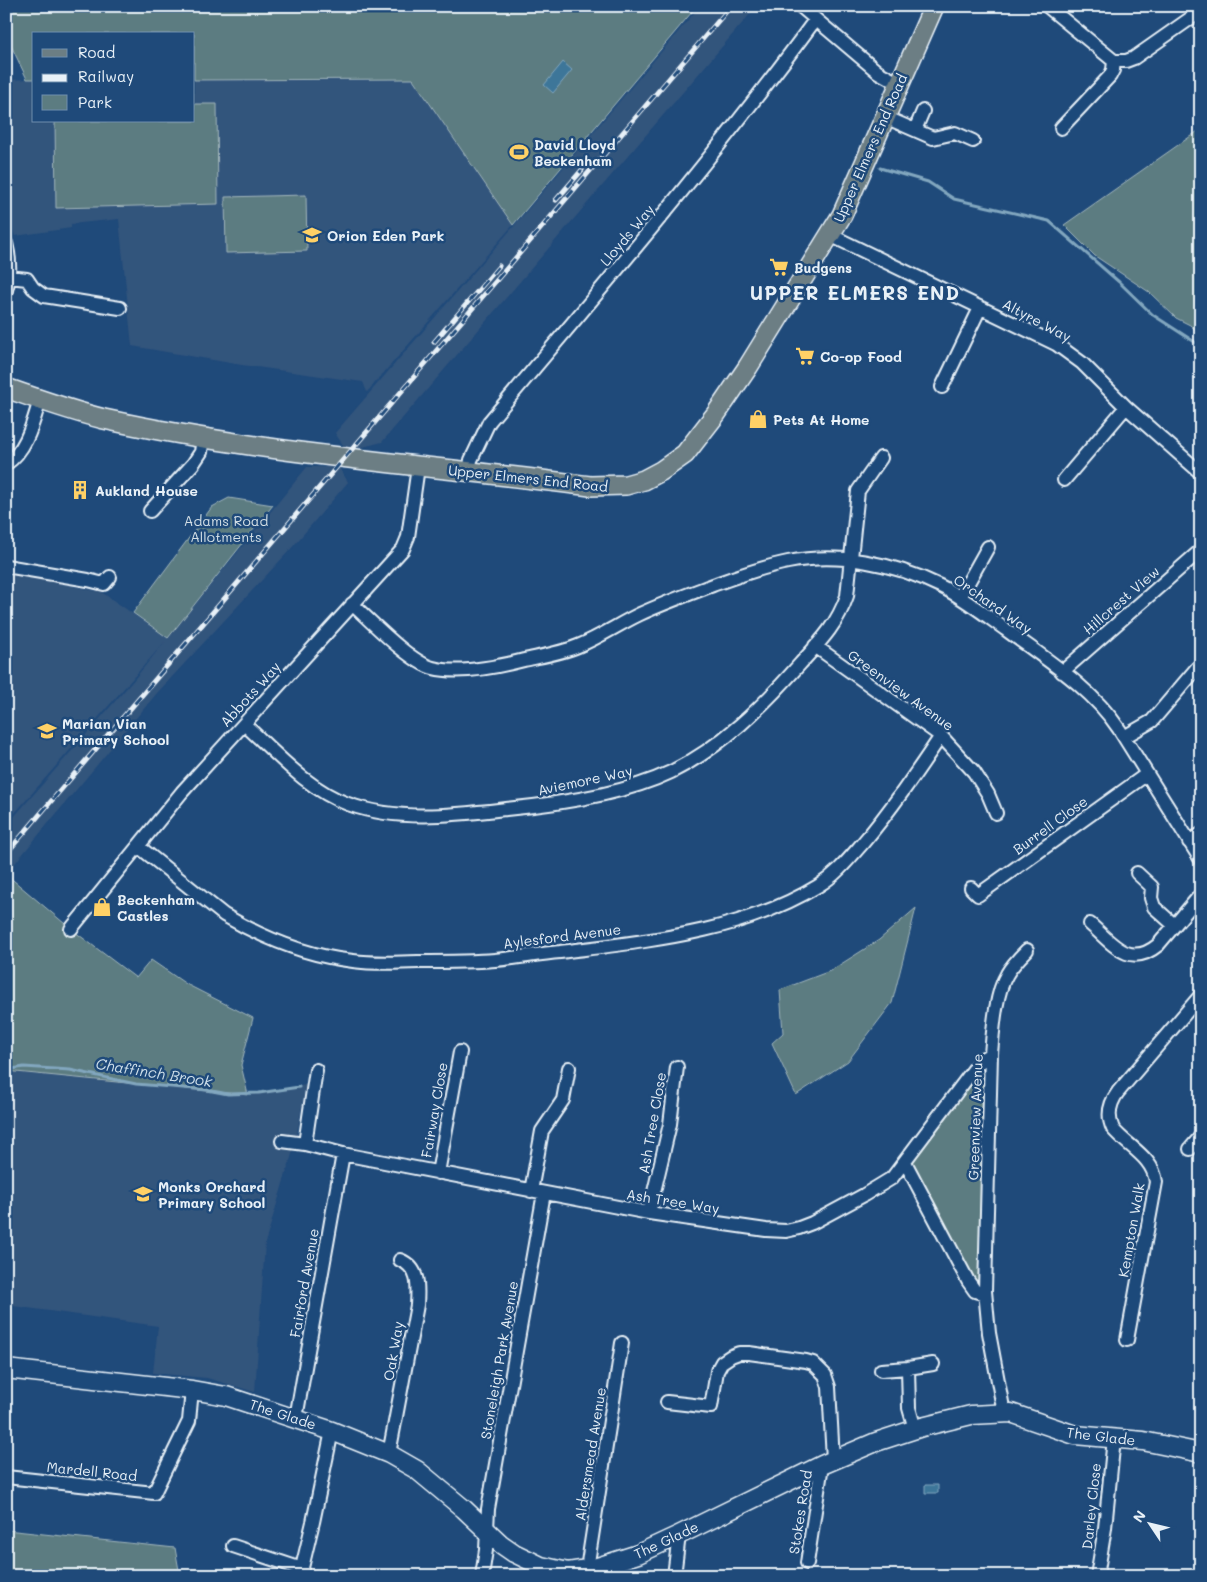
<svg xmlns="http://www.w3.org/2000/svg" width="1207" height="1582" font-family="Mali,sans-serif">
  <rect width="100%" height="100%" fill="#1f4a7a"/>
  <filter id="ink" filterUnits="userSpaceOnUse"><feTurbulence type="fractalNoise" baseFrequency=".02" numOctaves="2"/><feDisplacementMap in="SourceGraphic" scale="10" xChannelSelector="R" yChannelSelector="G"/><feConvolveMatrix kernelMatrix="1 2 1 2 8 2 1 2 1" color-interpolation-filters="sRGB"/></filter>
  <g filter="url(#ink)">
    <path fill="#33547c" d="M700,6H757L382,442L359,448L340,469L348,482L289,551L157,693L6,874V826L132,682L307,467H325L343,445L335,433L514,226Z
      M34,79V121H194V80L413,79L513,225L367,392L363,382L242,365L132,346L119,219L71,224V228L15,236L6,215V80Z
      M6,572L96,591L97,589L168,638L6,823Z
      M8,1071L248,1095L306,1085L295,1144L265,1243L255,1392L207,1378L153,1373L158,1326L6,1305V1082Z"/>
    <path fill="#5c7c81" stroke="#a2b6bc" d="M6,6H697L513,225L413,79L194,80V34H34V79H27L6,35Z
      M194,104H217L218,204L56,208L55,121H194Z
      M1201,129V335L1190,325L1176,318L1149,292L1095,256L1064,225Z
      M306,195L307,251L226,253L225,197Z
      M229,498L273,505L168,638L133,613L212,507Z
      M7,875L71,929L136,978L151,960L186,984L253,1018L241,1065L248,1095L6,1071Z
      M916,908L892,1003L848,1061L796,1095L772,1043L783,1033L780,990L830,971L879,940Z
      M979,1072L982,1073L985,1079L979,1286H978L913,1164V1159Z
      M6,1530L175,1548L180,1576H6Z"/>
    <path fill="#3e7699" stroke="#82a7bf" d="M563,62L572,70L553,93L544,85Z
      M925,1485H938V1493H925Z"/>
    <g fill="none" stroke-linecap="round" stroke-linejoin="round">
      <path stroke="#82a7bf" stroke-width="3" d="M880,168L928,182L954,199L1049,221L1119,282L1153,315L1201,346
        M6,1070L24,1067L70,1070L136,1084L207,1090L228,1094L259,1093L299,1087"/>
      <g stroke="#e8f1f8" stroke-width="16">
        <path id="street" d="M800,6L878,72L900,84
          M1047,6L1114,61
          M1114,61H1126L1134,58L1201,11
          M885,117L933,138L955,133L973,141
          M1061,128L1110,76L1113,70L1114,61
          M915,130L923,111
          M830,235L1056,344L1082,363L1126,407L1201,473
          M6,243C10,259 11,274 6,290
          M9,277L27,279L33,288L44,296L120,308
          M942,387L980,308
          M6,464C27,450 33,422 40,400
          M469,472L471,460L489,422C600,290 713,159 815,20
          M1064,480L1126,407
          M150,511L193,464L201,452L203,438
          M6,566L88,580L104,584L110,577
          M960,597L988,547
          M352,604C371,621 410,662 433,668C460,675 497,667 524,660C542,656 561,653 578,646C600,637 619,624 640,614C664,603 689,594 713,585C738,576 762,567 788,562C838,552 894,563 940,586C963,597 984,614 1005,629C1045,659 1091,687 1119,729L1201,860
          M815,646L941,736L974,772L988,794L996,813
          M1062,672L1201,550
          M244,724C275,752 308,790 348,804C398,822 454,815 506,809C558,804 623,795 671,772C722,747 763,706 800,664C820,642 837,625 847,596L858,491L881,458
          M1124,737L1152,721L1197,668L1201,665
          M1189,842L1201,834
          M138,846L224,915C263,938 308,956 353,961C374,964 396,963 418,962C443,962 470,962 495,960C517,958 538,954 560,952C647,941 741,933 818,886C836,875 848,860 862,844C891,810 916,773 941,736
          M1137,873L1152,887L1151,898L1154,907L1174,925
          M971,888L978,895L1147,774
          M1090,924C1112,943 1129,969 1158,945L1201,894
          M71,929L182,792L403,549L408,537L418,467
          M282,1141L305,1144L343,1154L649,1213L766,1230L786,1231L799,1228L812,1223L864,1195L892,1178L977,1065L984,1058L991,1054
          M305,1144L316,1070
          M1190,1149L1201,1136
          M905,1162L968,1281L975,1291L985,1294
          M438,1173L460,1052
          M531,1191L542,1131L563,1100L569,1068
          M649,1213L670,1124L677,1067
          M1127,1340L1156,1182C1153,1157 1128,1147 1113,1129C1107,1116 1109,1104 1118,1092L1201,995
          M908,1368L909,1408L915,1429
          M881,1370L908,1368L933,1364
          M667,1402L711,1407L717,1371L722,1362L731,1356L739,1353H749L806,1361L813,1363L825,1375L829,1387L833,1460
          M1004,1413L989,1333L985,1291L991,1054C993,1032 995,994 1007,974C1012,965 1020,957 1027,950
          M296,1418L343,1154
          M389,1454L417,1305C418,1287 420,1268 400,1260
          M6,1477L154,1493L189,1421L192,1390
          M233,1546L302,1569
          M807,1563L822,1465
          M587,1569L622,1343
          M300,1576L313,1522L332,1431
          M482,1576L486,1550L488,1509L544,1193
          M674,1576L679,1535
          M1097,1576L1105,1528L1114,1438"/>
      </g>
      <g stroke="#e8f1f8" stroke-width="21">
        <path id="secondary" d="M6,1369L192,1390L226,1396L332,1431L389,1454L417,1470L464,1509L501,1544L514,1553L541,1566L568,1572L594,1568L638,1554L679,1535L822,1465L876,1442L922,1427L971,1415L1011,1413L1075,1435L1143,1441L1201,1453"/>
      </g>
      <g stroke="#e8f1f8" stroke-width="22">
        <path id="primary" d="M6,388C38,399 71,411 104,419C264,454 428,465 590,486L626,485L644,480L661,471L685,454L716,414L748,367L842,215L934,6"/>
      </g>
      <use href="#street" stroke="#1f4a7a" stroke-width="12"/>
      <use href="#secondary" stroke="#1f4a7a" stroke-width="18"/>
      <use href="#primary" stroke="#6c7e84" stroke-width="19"/>
      <g stroke="#e8f1f8" stroke-width="5">
        <path id="rail" d="M556,200L582,170
          M434,342L499,266
          M6,854L731,6"/>
      </g>
      <use href="#rail" stroke="#1f4a7a" stroke-width="3" stroke-dasharray="9" stroke-linecap="butt"/>
    </g>
  </g>
  <defs>
    <g id="stadium-bare" transform="scale(1.5)"><path d="M0-5a6.5 5 0 1 0 0 10a6.5 5 0 1 0 0-10ZM-3.5-1.8h7v3.6h-7Z" fill="#ffd166" stroke="#1f4a7a" stroke-width="2.5" paint-order="stroke"/></g>
    <g id="school-bare" transform="scale(1.5)"><path d="M0-5L7-2L0 1L-7-2ZM-4 1L0 2.5L4 1V4Q0 6-4 4Z" fill="#ffd166" stroke="#1f4a7a" stroke-width="2.5" paint-order="stroke"/></g>
    <g id="supermarket-bare" transform="scale(1.5)"><path d="M-6-5.5h2.5l.6 2H6L4.5 2H-2.5L-4.4-4H-6ZM-1.5 3.2a1.3 1.3 0 1 0 .1 0ZM3 3.2a1.3 1.3 0 1 0 .1 0Z" fill="#ffd166" stroke="#1f4a7a" stroke-width="2.5" paint-order="stroke"/></g>
    <g id="shop-bare" transform="scale(1.5)"><path d="M-5-2.5h2.3a2.7 3.5 0 0 1 5.4 0H5L5.5 6h-11ZM-1.5-2.5h3a1.5 2.3 0 0 0-3 0Z" fill="#ffd166" stroke="#1f4a7a" stroke-width="2.5" paint-order="stroke"/></g>
    <g id="building-bare" transform="scale(1.5)"><path d="M-4-6H4V6H1V3H-1V6H-4ZM-2.5-4.3h1.7v1.8h-1.7ZM.8-4.3h1.7v1.8H.8ZM-2.5-1h1.7V.8h-1.7ZM.8-1h1.7V.8H.8Z" fill="#ffd166" stroke="#1f4a7a" stroke-width="2.5" paint-order="stroke"/></g>
  </defs>
  <g fill-rule="evenodd">
    <use href="#stadium-bare" x="519" y="152"/>
    <use href="#school-bare" x="312" y="235"/>
    <use href="#supermarket-bare" x="779" y="267"/>
    <use href="#supermarket-bare" x="805" y="356"/>
    <use href="#shop-bare" x="758" y="419"/>
    <use href="#building-bare" x="80" y="490"/>
    <use href="#school-bare" x="47" y="731"/>
    <use href="#shop-bare" x="102" y="907"/>
    <use href="#school-bare" x="143" y="1194"/>
  </g>
  <g text-anchor="middle" dominant-baseline="central" stroke-width="5" stroke-linejoin="round" paint-order="stroke">
    <g font-size="14" font-weight="bold" fill="#e8f1f8" stroke="#1f4a7a" text-anchor="start">
      <text x="534" y="144">David Lloyd<tspan x="534" dy="16">Beckenham</tspan></text>
      <text x="327" y="235">Orion Eden Park</text>
      <text x="794" y="267">Budgens</text>
      <text x="820" y="356">Co-op Food</text>
      <text x="773" y="419">Pets At Home</text>
      <text x="95" y="490">Aukland House</text>
      <text x="62" y="723">Marian Vian<tspan x="62" dy="16">Primary School</tspan></text>
      <text x="117" y="899">Beckenham<tspan x="117" dy="16">Castles</tspan></text>
      <text x="158" y="1186">Monks Orchard<tspan x="158" dy="16">Primary School</tspan></text>
    </g>
    <g font-size="14" fill="#e8f1f8" stroke="#1f4a7a">
      <text transform="translate(870 148) rotate(-66)">Upper Elmers End Road</text>
      <text transform="translate(627 235) rotate(-50)">Lloyds Way</text>
      <text transform="translate(1037 320) rotate(28)">Altyre Way</text>
      <text transform="translate(528 478) rotate(6)">Upper Elmers End Road</text>
      <text transform="translate(1121 600) rotate(-41)">Hillcrest View</text>
      <text transform="translate(993 604) rotate(35)">Orchard Way</text>
      <text transform="translate(901 690) rotate(36)">Greenview Avenue</text>
      <text transform="translate(250 694) rotate(-48)">Abbots Way</text>
      <text transform="translate(585 780) rotate(-12)">Aviemore Way</text>
      <text transform="translate(1050 825) rotate(-36)">Burrell Close</text>
      <text transform="translate(562 936) rotate(-7)">Aylesford Avenue</text>
      <text transform="translate(434 1110) rotate(-80)">Fairway Close</text>
      <text transform="translate(975 1117) rotate(-88)">Greenview Avenue</text>
      <text transform="translate(652 1123) rotate(-80)">Ash Tree Close</text>
      <text transform="translate(673 1201) rotate(9)">Ash Tree Way</text>
      <text transform="translate(1131 1230) rotate(-80)">Kempton Walk</text>
      <text transform="translate(304 1283) rotate(-80)">Fairford Avenue</text>
      <text transform="translate(393 1351) rotate(-80)">Oak Way</text>
      <text transform="translate(499 1360) rotate(-80)">Stoneleigh Park Avenue</text>
      <text transform="translate(283 1414) rotate(18)">The Glade</text>
      <text transform="translate(1101 1436) rotate(7)">The Glade</text>
      <text transform="translate(590 1454) rotate(-81)">Aldersmead Avenue</text>
      <text transform="translate(92 1471) rotate(6)">Mardell Road</text>
      <text transform="translate(1091 1506) rotate(-84)">Darley Close</text>
      <text transform="translate(800 1512) rotate(-81)">Stokes Road</text>
      <text transform="translate(666 1540) rotate(-25)">The Glade</text>
    </g>
    <g font-size="14" fill="#d3dfe6" stroke="#1f4a7a">
      <text x="226" y="520">Adams Road<tspan x="226" dy="16">Allotments</tspan></text>
    </g>
    <g font-size="15" font-style="italic" fill="#cedfea" stroke="#1f4a7a">
      <text transform="translate(154 1072) rotate(9)">Chaffinch Brook</text>
    </g>
    <g font-size="19" font-weight="bold" letter-spacing="1" fill="#e8f1f8" stroke="#1f4a7a">
      <text x="855" y="292">UPPER ELMERS END</text>
    </g>
  </g>
  <rect width="1207" height="1582" fill="none" stroke="#1f4a7a" stroke-width="25"/>
  <rect x="12" y="12" width="1182" height="1557" fill="none" stroke="#e8f1f8" stroke-width="2" filter="url(#ink)"/>
  <rect x="32" y="32" width="162" height="90" fill="#1f4a7a" stroke="#6f8dac"/>
  <rect x="42" y="49" width="25" height="8" fill="#6c7e84" stroke="#6f8dac"/>
  <text x="78" y="58" font-size="15" fill="#e8f1f8">Road</text>
  <rect x="42" y="74" width="25" height="8" fill="#e8f1f8" stroke="#6f8dac"/>
  <text x="78" y="82" font-size="15" fill="#e8f1f8">Railway</text>
  <rect x="42" y="95" width="25" height="15" fill="#5c7c81" stroke="#6f8dac"/>
  <text x="78" y="108" font-size="15" fill="#e8f1f8">Park</text>
  <g transform="translate(1150 1524) rotate(305)" stroke="#1f4a7a" stroke-width="4" paint-order="stroke">
  <path d="M0-4L9 19L0 12L-9 19Z" fill="#e8f1f8"/>
  <text y="-8" font-size="14" font-weight="bold" text-anchor="middle" fill="#e8f1f8">N</text>
  </g>
</svg>
